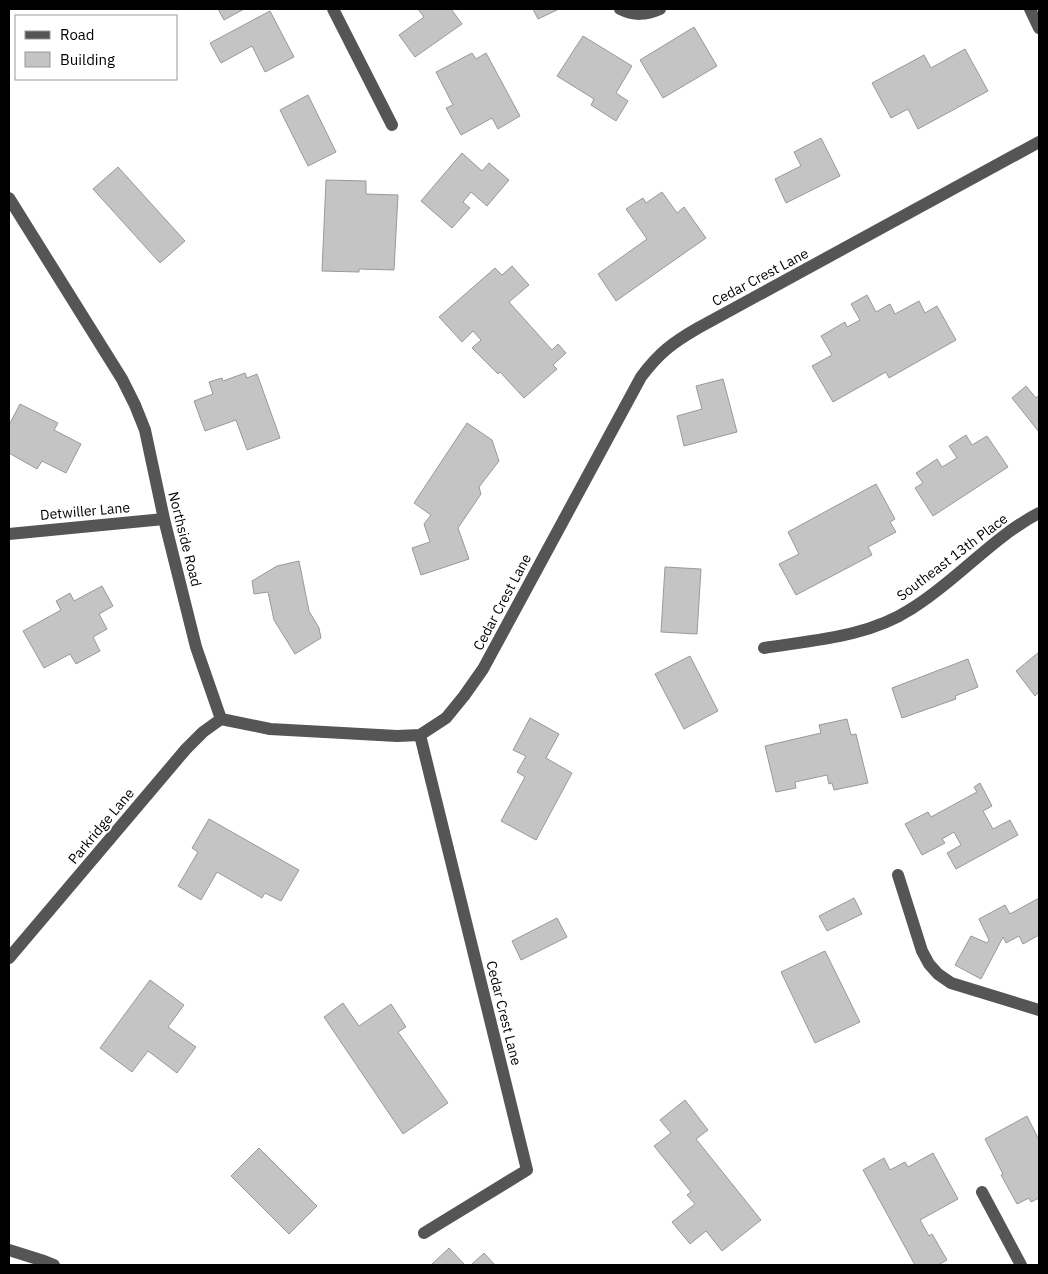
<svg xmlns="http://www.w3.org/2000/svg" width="1048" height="1274" font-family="'IBM Plex Sans',sans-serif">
  <rect width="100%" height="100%" fill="#fff"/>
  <path fill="#c4c4c4" stroke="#999" d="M218,9H244L224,20Z
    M418,9H451L462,24L415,57L399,35L424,17Z
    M533,9H559L538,19Z
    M270,11L294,57L265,72L252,46L221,63L210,43Z
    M694,27L717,66L663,98L640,60Z
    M583,36L632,66L616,93L628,101L616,121L591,105L594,99L557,76Z
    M965,49L988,91L918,129L908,109L891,118L872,83L924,55L931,68Z
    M472,53L476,59L486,53L520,116L498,129L492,118L461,135L446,108L453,105L436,72Z
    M308,95L336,152L308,166L280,110Z
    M821,138L840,176L786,203L775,179L801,166L794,152Z
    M462,153L482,171L489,163L509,180L487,206L471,192L463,202L470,208L452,228L421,201Z
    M118,167L185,241L160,263L93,189Z
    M326,180L366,181V194L398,195L394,270L359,269V272L322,271Z
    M662,192L677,213L684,207L706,238L616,301L598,274L647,239L626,209L643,198L646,203Z
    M512,266L529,285L509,302L552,350L558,344L566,353L553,365L557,369L524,398L500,372L498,374L472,348L481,340L473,331L462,342L439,317L495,268L502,275Z
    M867,295L876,312L890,304L895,314L919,301L925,313L937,306L956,340L889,378L886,372L833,402L812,366L832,355L821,336L845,322L847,327L860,320L851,304Z
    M245,373L247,378L257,374L280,438L247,450L236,420L205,431L194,401L213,394L209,382L222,378L223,381Z
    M723,379L737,432L684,446L677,416L702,409L696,386Z
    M1026,386L1036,398L1039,395V432L1012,398Z
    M20,404L58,423L54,430L81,444L66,473L42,461L37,469L9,453V425Z
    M467,423L492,440L499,461L479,487L481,494L458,528L469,559L421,575L412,548L430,542L424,524L431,515L414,503Z
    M966,435L972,445L987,436L1008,467L933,516L915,488L923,483L916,473L937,459L942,467L957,458L949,446Z
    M876,484L895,519L890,522L896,532L868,547L872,555L796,595L779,564L799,554L788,532Z
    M299,561L309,611L319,628L321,638L295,654L274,620L268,592L254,594L252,581L277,566Z
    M665,567L701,569L697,634L661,632Z
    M102,586L113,606L99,614L107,629L93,637L100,651L76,664L70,654L44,668L23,631L61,610L56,601L70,593L74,601Z
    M1039,652V692L1035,696L1016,671Z
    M690,656L718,711L684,729L655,674Z
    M968,659L978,687L955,696L956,699L902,718L892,688Z
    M530,718L559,734L546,758L572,773L536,840L501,821L525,777L517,772L526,756L513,750Z
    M847,719L851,735L856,734L868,783L834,790L832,783L829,784L827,775L795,782L796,788L776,792L765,746L821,733L819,725Z
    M980,783L992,806L983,811L993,829L1010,820L1018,835L956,869L947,853L961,845L954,832L942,839L945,843L922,855L905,824L928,812L931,817L977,792L974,787Z
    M209,819L299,870L281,901L265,893L262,898L217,872L201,900L178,886L198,852L192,848Z
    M854,898L862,914L827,931L819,916Z
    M1039,898V935L1023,944L1019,936L1006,943L1003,937L981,979L955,965L971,936L987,943L989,940L979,919L1005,905L1010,914Z
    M557,918L567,937L521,960L512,941Z
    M825,951L860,1022L815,1043L781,972Z
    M150,980L184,1005L168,1027L196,1047L177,1073L148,1051L132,1072L100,1048Z
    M343,1003L359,1026L391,1004L406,1027L398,1032L448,1103L403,1134L324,1017Z
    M685,1100L708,1130L696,1139L761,1220L722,1251L706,1231L690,1244L672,1222L695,1204L687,1195L691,1192L654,1146L671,1133L660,1120Z
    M1027,1116L1039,1140V1198L1031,1202L1029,1198L1017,1204L1001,1175L1003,1174L985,1139Z
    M259,1148L317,1206L289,1234L231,1176Z
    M933,1153L958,1199L920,1220L929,1236L932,1234L947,1260L938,1265H915L863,1170L884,1158L890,1170L905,1162L908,1167Z
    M449,1248L465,1265H431Z
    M484,1253L495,1265H471Z"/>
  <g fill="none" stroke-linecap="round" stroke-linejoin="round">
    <path stroke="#555" stroke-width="12" d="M333,9L392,125
      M620,9C634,16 646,15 660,9
      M1030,9L1039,28
      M9,198L122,379L135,405L145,430L164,519L196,647L221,719
      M9,534L164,519
      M764,648C814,640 868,637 911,609C957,581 991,538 1039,513
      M221,719L270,729L397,736L420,735
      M898,875L922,951L929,964L938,974L951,983L1039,1010
      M9,958L186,749L203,732L221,719
      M982,1192L1021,1265
      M424,1233L527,1170L420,735L446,718L464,696L483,669L641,377C659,353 672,343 698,328L1039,142
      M9,1250L44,1261L54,1265"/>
  </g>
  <g text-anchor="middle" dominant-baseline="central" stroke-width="4" stroke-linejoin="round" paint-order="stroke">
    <g font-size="14" fill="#000" stroke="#fff">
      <text transform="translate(760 277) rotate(-28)">Cedar Crest Lane</text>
      <text transform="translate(85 511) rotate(-5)">Detwiller Lane</text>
      <text transform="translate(185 539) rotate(76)">Northside Road</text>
      <text transform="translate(952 557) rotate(-37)">Southeast 13th Place</text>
      <text transform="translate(502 602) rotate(-62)">Cedar Crest Lane</text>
      <text transform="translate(101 826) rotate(-50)">Parkridge Lane</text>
      <text transform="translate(504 1013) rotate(76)">Cedar Crest Lane</text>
    </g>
  </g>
  <rect width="1048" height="1274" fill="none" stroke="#000000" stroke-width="20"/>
  <rect x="15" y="15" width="162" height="65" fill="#ffffff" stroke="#999999"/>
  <rect x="25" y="31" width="25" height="8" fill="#555555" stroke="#999999"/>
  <text x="60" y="40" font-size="15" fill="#000000">Road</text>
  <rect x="25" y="52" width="25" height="15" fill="#c4c4c4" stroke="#999999"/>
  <text x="60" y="65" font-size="15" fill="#000000">Building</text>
</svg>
